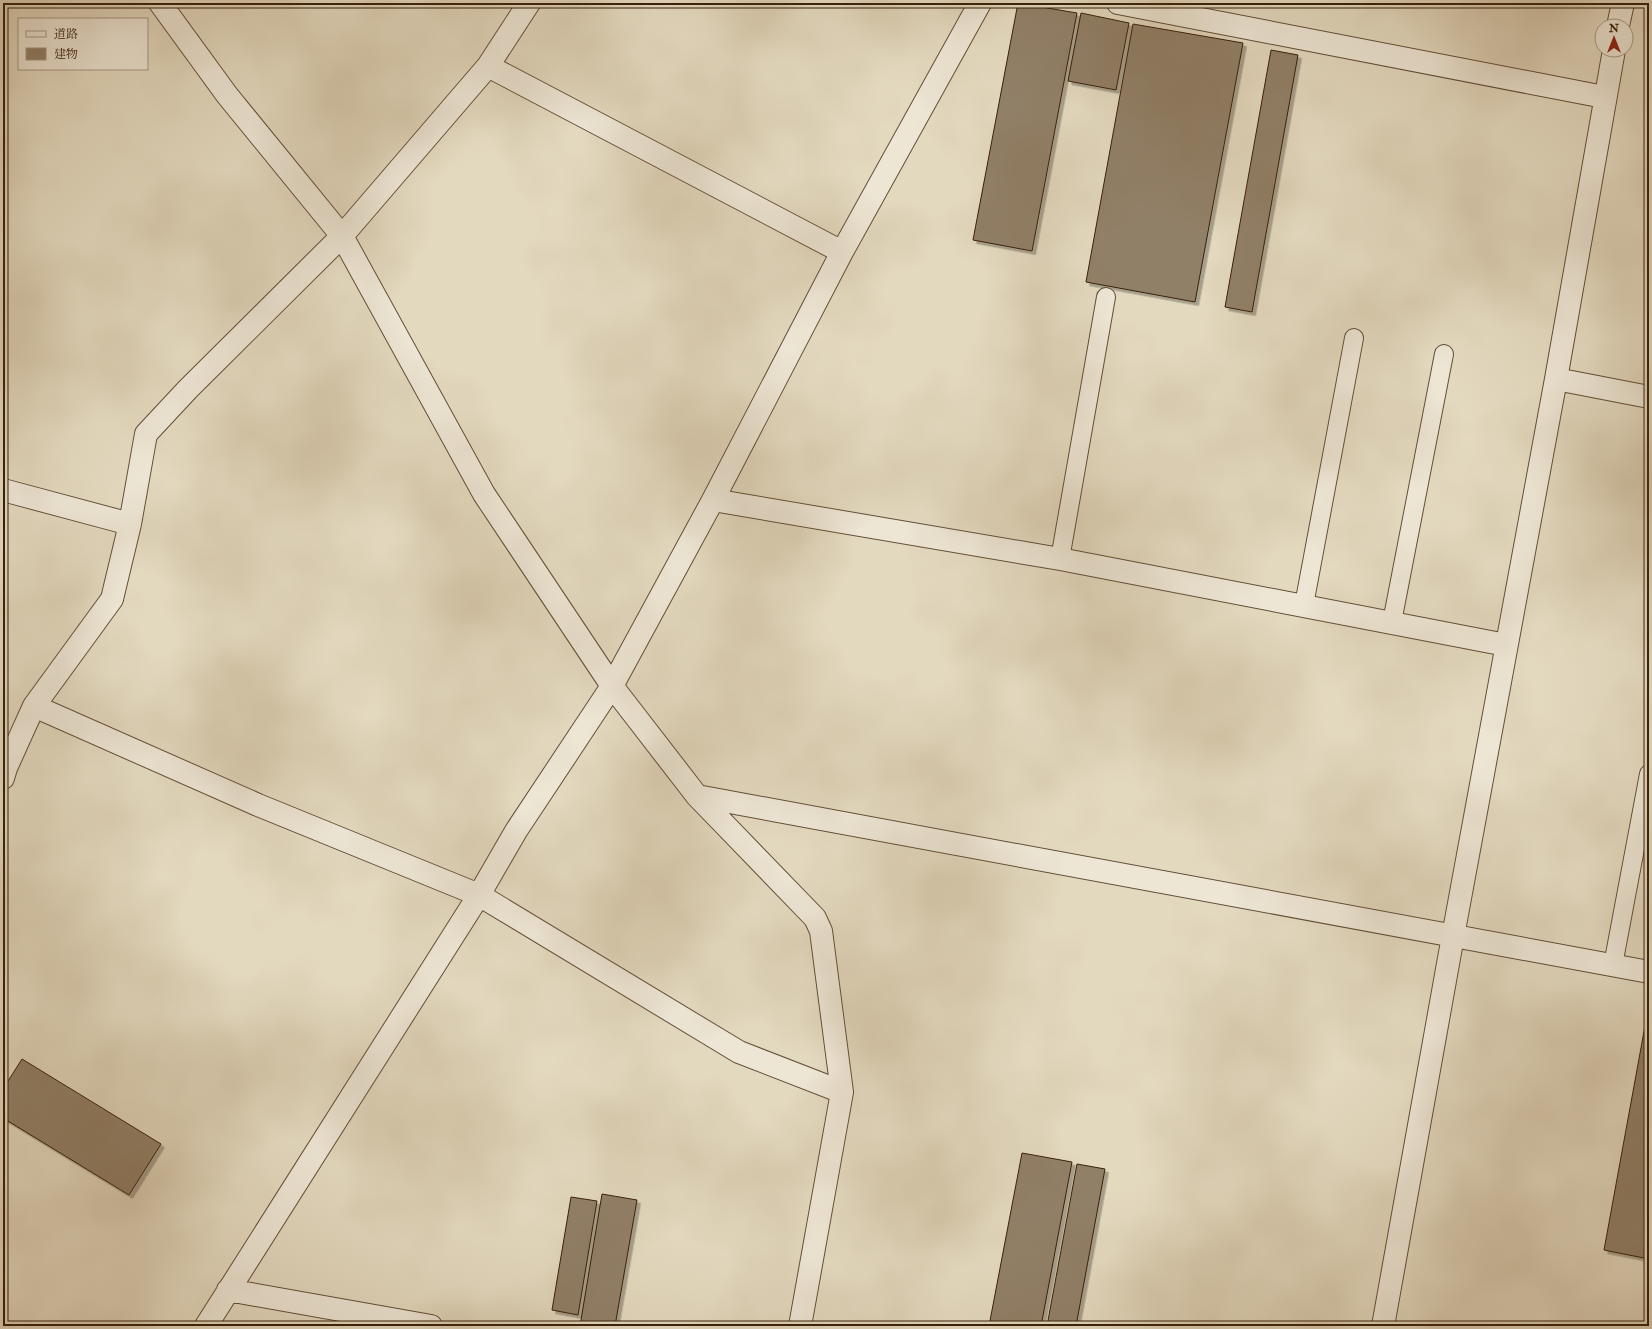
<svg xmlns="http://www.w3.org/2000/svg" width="1652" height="1329" font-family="'IM FELL Double Pica','Noto Serif JP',serif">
  <defs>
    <filter id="shadow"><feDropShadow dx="3.5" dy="3.5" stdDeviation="0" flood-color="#0004"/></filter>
  </defs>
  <rect width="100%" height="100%" fill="#e3d9bf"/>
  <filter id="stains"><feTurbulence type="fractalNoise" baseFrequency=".005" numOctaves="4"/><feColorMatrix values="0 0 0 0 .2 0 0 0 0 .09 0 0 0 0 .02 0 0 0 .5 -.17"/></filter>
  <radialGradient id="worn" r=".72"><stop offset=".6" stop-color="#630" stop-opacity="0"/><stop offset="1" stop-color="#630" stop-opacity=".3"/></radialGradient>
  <path fill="#918068" stroke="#38200a" filter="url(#shadow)" d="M1018,3L1077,13L1032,251L973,240Z
    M1081,13L1129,23L1116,90L1068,81Z
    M1133,24L1243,43L1195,302L1086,282Z
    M1271,50L1298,55L1252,312L1225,307Z
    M1647,1015H1649V1259L1604,1250Z
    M22,1059L161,1144L129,1195L3,1118V1089Z
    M1022,1153L1072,1162L1041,1326H989Z
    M1077,1164L1105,1169L1076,1326H1047Z
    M602,1194L637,1200L615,1326H580Z
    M571,1197L597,1201L578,1315L552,1310Z"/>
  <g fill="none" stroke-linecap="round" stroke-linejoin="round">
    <g stroke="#634e37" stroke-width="20">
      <path id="lane" d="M1060,559L1106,297
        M1304,605L1354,338
        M1392,622L1444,354
        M1613,965L1649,774"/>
    </g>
    <g stroke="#634e37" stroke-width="24">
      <path id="street" d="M160,3L227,95L342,236L484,494L612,686L697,796L815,918L821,931L842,1092L800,1326
        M1118,3L1604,97
        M1618,26L1623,3
        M488,66L842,252
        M1556,379L1649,397
        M3,490L130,524
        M713,500L1060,559L1506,645
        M34,706L258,805L479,895L739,1052L842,1092
        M3,778L6,768L34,706L112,599L130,524L146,434L188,389L342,236L488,66L529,3
        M697,796L1649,972
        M228,1290L431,1326
        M206,1326L479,895L516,831L612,686L713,500L842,252L980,3
        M1383,1326L1453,936L1556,379L1614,50"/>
    </g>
    <use href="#lane" stroke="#ede6d5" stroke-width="18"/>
    <use href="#street" stroke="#ede6d5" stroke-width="22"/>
  </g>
  <rect width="1652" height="1329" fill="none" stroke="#e3d9bf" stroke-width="16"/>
  <rect x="4" y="4" width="1644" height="1321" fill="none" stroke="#38200a" stroke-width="2"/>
  <rect x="8" y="8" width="1636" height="1313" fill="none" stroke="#38200a"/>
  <rect x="18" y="18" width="130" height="52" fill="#ede6d5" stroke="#a59784"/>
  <rect x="26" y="31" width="20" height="6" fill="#ede6d5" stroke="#a59784"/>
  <text x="54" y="38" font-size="12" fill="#38200a">道路</text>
  <rect x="26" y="48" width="20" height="12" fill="#918068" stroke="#a59784"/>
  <text x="54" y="58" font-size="12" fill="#38200a">建物</text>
  <g transform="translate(1614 38)"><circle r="19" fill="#ede6d5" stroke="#a59784"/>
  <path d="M0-3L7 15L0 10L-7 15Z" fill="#8f2418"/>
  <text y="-6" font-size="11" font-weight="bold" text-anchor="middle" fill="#38200a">N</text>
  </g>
  <rect width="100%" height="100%" filter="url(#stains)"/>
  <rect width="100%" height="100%" fill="url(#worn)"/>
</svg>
